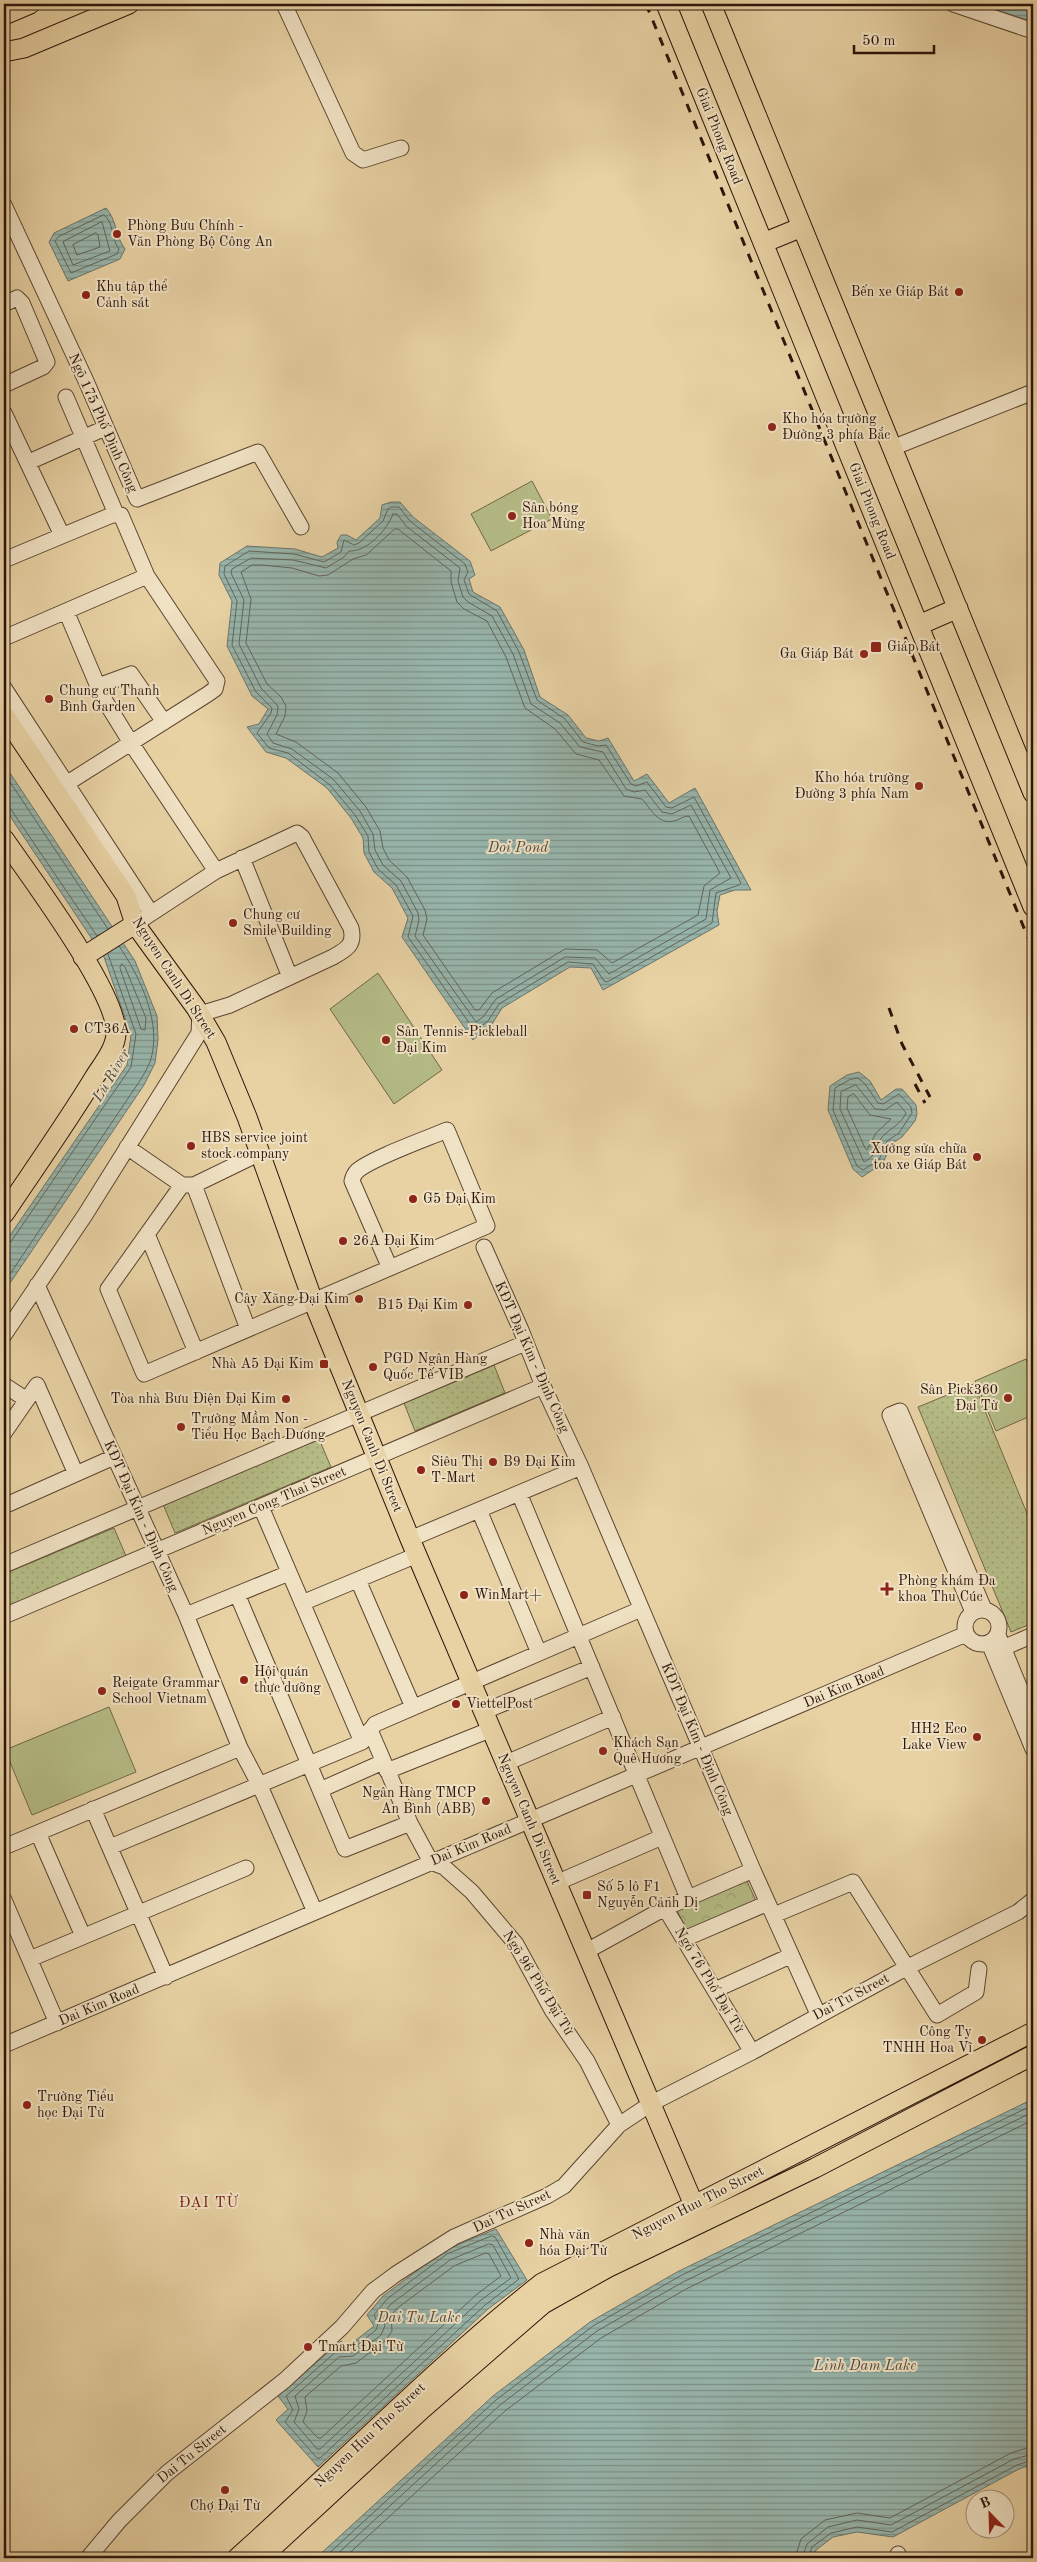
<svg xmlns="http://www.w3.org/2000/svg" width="1037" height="2562" font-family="'Old Standard TT',serif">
  <defs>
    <pattern id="grass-dots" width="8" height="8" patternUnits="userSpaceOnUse" patternTransform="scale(1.25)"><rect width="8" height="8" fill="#b5bc86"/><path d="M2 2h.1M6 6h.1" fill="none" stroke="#9ca172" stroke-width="1.8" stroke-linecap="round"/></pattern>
    <pattern id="park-crowns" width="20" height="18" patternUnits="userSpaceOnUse" patternTransform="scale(1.25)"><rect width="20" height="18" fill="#b5bc86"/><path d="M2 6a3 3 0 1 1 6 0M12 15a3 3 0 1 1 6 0" fill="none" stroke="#9ca172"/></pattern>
    <pattern id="water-rules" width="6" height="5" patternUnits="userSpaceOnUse" patternTransform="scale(1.25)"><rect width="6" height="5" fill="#98b6ad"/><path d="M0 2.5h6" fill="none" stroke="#7c938b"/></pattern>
  </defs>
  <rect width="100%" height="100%" fill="#e8d2a4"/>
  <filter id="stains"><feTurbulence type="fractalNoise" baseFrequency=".004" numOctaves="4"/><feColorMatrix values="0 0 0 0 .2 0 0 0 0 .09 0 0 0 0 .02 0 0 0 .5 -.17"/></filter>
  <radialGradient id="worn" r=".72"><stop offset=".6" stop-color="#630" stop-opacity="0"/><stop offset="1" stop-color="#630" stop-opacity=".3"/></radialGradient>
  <path fill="url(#grass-dots)" stroke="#706848" d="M494,1365L505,1393L415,1431L404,1403Z
    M974,1384L1033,1528V1623L1011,1632L918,1407Z
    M319,1439L331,1467L175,1533L163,1504Z
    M114,1528L126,1556L4,1608V1574Z"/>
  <path fill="url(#park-crowns)" stroke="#706848" d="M746,1879L756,1901L687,1932L677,1910Z"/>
  <path fill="#b5bc86" stroke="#706848" d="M532,481L552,519L491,551L471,514Z
    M378,973L442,1070L394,1104L330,1009Z
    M1026,1359L1033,1375V1415L996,1431L975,1381Z
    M109,1707L136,1772L32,1815L5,1750Z"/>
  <path fill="url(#water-rules)" stroke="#6c756c" d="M980,4H1033V22Z
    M106,208C117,220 115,236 125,249L120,259L68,281L49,242L54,233Z
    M391,502H400L413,517L470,561L475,575L469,579L473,592L500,607L524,650L540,697L568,715L586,738L599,741L608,738L634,781L647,774L669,803L695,788L751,890H735L720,895L717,911L719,925L603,990L591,968L570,967L502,1008L492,1024L473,1040L402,937L408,918L392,888L374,872L364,853L363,838L351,818L327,788L286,758L266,752L247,727L259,724L268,709L252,696L227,646L232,601L219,575L220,563L247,546L295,549L322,557L338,548L337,542L341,535H347L356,540L380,518L382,505Z
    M4,764L135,961L157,1016L158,1040L155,1063L144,1085L4,1292V1244L127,1065L131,1035L104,957L4,807Z
    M859,1072L870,1081L881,1100L896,1089H902L916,1105L917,1114L915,1121L902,1137L891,1144L883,1163L862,1177L853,1169L828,1110L830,1086L847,1075Z
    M1033,2099V2464L1019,2469L893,2537L857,2532L833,2537L816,2550L813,2558H316L493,2396L590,2322L677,2272Z
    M496,2229L527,2280L488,2309L318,2467L276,2420L288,2409L278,2396L341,2341L347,2347L374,2326L367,2315L383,2296L445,2250Z"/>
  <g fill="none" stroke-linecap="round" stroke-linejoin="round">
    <path stroke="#62655c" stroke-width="1" d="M104,215C114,222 111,239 119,249L117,254L71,273L55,241L58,237Z
      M102,222L110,251L73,265L63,242Z
      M96,233L98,235L100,247L77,255L73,245Z
      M392,507H399L410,521L465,564L468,572L464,580L469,594L497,611L519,652L537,700L565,719L583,742L598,746L606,745L631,784L636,786L647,782L666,807L672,808L694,797L741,883L739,885L716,893L712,923L607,982L604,981L593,964L568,962L499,1004L488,1021L475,1031L408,937L413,916L396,885L378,869L369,852L368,836L355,815L330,785L288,753L269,748L257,733L271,713L272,708L256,692L232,645L237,601L224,574L225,566L249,551L294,554L324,562L341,552L344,540L354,545L359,543L383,521L388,509Z
      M393,514H397L406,526L460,568L458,581L463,597L468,602L492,616L513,654L531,704L560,723L580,747L603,752L626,789L634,792L645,790L662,812L672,814L691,805L731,878L710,890L706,919L609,974L595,958L565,957L496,999L483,1017L476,1022L415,936L419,920L418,913L401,881L383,865L375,850L373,834L360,811L333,779L292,749L273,743L267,734L277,715L278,706L261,688L239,644L244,600L231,573L232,569L251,558L293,560L326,568L344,557L349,551C367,552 387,530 393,514Z
      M395,529H398L451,571V582L457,602L464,609L487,621L506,657L525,708L555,729L576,754L599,760L624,796L642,799C651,809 658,825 674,821C679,820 683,816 689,816L720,873L704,886L698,915L612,963L597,950L565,949L492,993L479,1010H475L423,935L427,919L425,910L407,877L389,860L383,848L380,831L366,807L338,773L296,742L276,734L285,716L286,706L281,697L267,684L246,643L251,599L241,572L252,565H262L292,568L319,576L328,575L353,559L366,555Z
      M4,773L108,929
      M4,805L10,808L97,936
      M122,964L125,967L146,1018L145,1030L141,1029L120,968Z
      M858,1078L865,1084L878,1103L883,1104L899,1094L911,1107L912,1113L899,1133L887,1141L879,1160L863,1170L857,1166L833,1110L835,1088L849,1080Z
      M856,1085L875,1109L885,1110L897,1102L906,1113C901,1124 891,1128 883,1136C874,1147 879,1154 864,1162L840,1109L841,1092Z
      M854,1094L870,1115L891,1119L876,1133L867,1150L865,1148L847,1108L848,1097Z
      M4,1246L10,1243L131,1067L136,1034L108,954
      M4,1283L139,1082C143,1076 147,1069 150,1062C163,1024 140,977 119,946
      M492,2236L495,2237L519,2279L485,2305L320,2458H317L285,2422L293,2410L286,2396L339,2349L350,2351L376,2330L378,2324L374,2315L387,2299L447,2254Z
      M489,2244L493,2245L511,2278L481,2300L320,2449H317L294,2422L299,2409L295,2396L339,2357L353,2356L381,2335L385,2326L382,2315L391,2304L450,2260Z
      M486,2253L489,2254L501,2276L476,2295L321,2438H318L303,2422L307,2411L305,2397L341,2366L356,2363L385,2341L392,2331L391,2316L396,2309L454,2266Z
      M324,2558L496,2400L593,2326L680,2276L1033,2105
      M333,2558L500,2405L597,2331L683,2282L1033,2112
      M344,2558L505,2411L601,2338L686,2289L1033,2120
      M795,2558L801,2539L825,2520L857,2513L890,2518L1011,2453L1033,2446
      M802,2558L807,2544L828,2527L857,2520L891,2525L1014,2459L1033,2454
      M808,2558L812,2547L831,2533L857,2527L892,2532L1017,2465L1033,2460"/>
    <g stroke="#5a4430" stroke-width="17">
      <path id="minor" d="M284,4L353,153L363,160L401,148
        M953,4L1033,31
        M4,205L86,381L137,499L258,452L301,527
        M4,304L17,298L22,303L47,362L43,367L4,385
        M66,397L114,509
        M4,413L60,531
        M892,448L1033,392
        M29,462L105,428
        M4,560L112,515H121L147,576L217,681L215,689L208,694L66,784
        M66,611L102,696L131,743L216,871
        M4,638L147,576
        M98,686L131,674L164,722
        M4,688L151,913
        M242,858L290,977
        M127,1147L182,1185H194L260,1153
        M182,1185L108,1289L144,1374L487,1226L447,1130C426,1139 372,1158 357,1171C354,1174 353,1177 352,1181L389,1266
        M194,1185L248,1329
        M147,1234L196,1352
        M484,1247L521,1330L543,1386L581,1467L753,1870L818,2014
        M37,1285L186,1615L240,1748L260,1786L315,1912
        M4,1335L85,1215L199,1033L200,1014L230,1005L333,957C347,949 355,945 351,928L302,837L297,833L216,871L135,924
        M4,1385L27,1400
        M37,1385L76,1474
        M4,1433L37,1385
        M519,1493L688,1898
        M4,1506L114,1457
        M261,1507L362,1742
        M479,1510L539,1653
        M410,1539L581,1467
        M4,1565L525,1343
        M358,1580L413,1707
        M237,1594L345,1849L410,1823
        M302,1603L417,1555
        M965 1627a17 17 0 1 1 34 0a17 17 0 1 1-34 0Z
        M973,1612L890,1415L900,1411L984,1609
        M186,1615L289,1573
        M4,1616L543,1386
        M998,1635L1033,1720
        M989,1643L1033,1749
        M1003,1648L1033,1635
        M485,1711L592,1667
        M370,1730L410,1823L431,1862L444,1867L472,1892L516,1944L552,2010L587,2061L619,2125
        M506,1763L613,1717
        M387,1771L492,1729
        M320,1790L383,1762
        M93,1809L166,1977
        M38,1833L83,1936
        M4,1847L240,1748
        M110,1847L362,1742L375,1724L641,1609
        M556,1883L662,1837
        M4,1900L57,2023
        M665,1908L752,2052
        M774,1915L853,1882L937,2015L976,1992L979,1969
        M684,1939L768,1903
        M585,1952L665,1908L753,1870
        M30,1959L246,1868
        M715,1990L790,1956
        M4,2045L966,1634
        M898,2554L899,2558
        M88,2558L119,2521L167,2473L285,2380L342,2327L373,2291L396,2274L454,2237L547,2196L564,2186L619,2125L652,2103L752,2052L906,1968L1018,1912L1033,1900"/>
    </g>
    <g stroke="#2b140a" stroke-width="21">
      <path id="major" d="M666,4L1033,907
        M711,4L1033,793
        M4,15L30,4
        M4,52L24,48L129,4
        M763,243L802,227
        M919,625L958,608
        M4,715L126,896L135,924L196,1008L216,1042L247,1117L313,1301L410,1539L694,2205
        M4,839C29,875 119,995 116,1034C115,1050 102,1065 94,1078C66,1124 34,1169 4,1214
        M83,957L135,924
        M237,2558C339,2467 434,2368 542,2283L1033,2032
        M261,2558L421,2410L543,2304L607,2268L815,2168L1033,2055"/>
    </g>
    <use href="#minor" stroke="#f0e2c4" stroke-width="15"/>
    <use href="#major" stroke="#e8d2a4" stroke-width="19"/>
    <path stroke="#2b140a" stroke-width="3" stroke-dasharray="9 9" stroke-linecap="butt" d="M646,4L1033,950
      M889,1008L902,1044L930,1097
      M915,1084L925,1103"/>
  </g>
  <g fill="#8f2418" stroke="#f0e2c4" stroke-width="2">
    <circle cx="117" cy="234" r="5"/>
    <circle cx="959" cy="292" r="5"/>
    <circle cx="86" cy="295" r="5"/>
    <circle cx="772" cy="427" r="5"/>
    <circle cx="512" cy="516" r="5"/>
    <rect x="870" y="641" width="12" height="12" rx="2.5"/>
    <circle cx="864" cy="654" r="5"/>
    <circle cx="49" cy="699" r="5"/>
    <circle cx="919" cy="786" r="5"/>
    <circle cx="233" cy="923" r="5"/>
    <circle cx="74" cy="1029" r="5"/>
    <circle cx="386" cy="1040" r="5"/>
    <circle cx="191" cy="1146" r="5"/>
    <circle cx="977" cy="1157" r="5"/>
    <circle cx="413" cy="1199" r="5"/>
    <circle cx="343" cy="1241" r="5"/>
    <circle cx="359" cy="1299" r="5"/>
    <circle cx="468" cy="1305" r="5"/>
    <rect x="319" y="1359" width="10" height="10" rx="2.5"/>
    <circle cx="373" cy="1367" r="5"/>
    <circle cx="1008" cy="1398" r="5"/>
    <circle cx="286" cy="1399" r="5"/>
    <circle cx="181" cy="1427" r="5"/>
    <circle cx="493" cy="1462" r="5"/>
    <circle cx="421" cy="1470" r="5"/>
    <path d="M884.5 1581.5h5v5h5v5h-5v5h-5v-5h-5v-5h5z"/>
    <circle cx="464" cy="1595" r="5"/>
    <circle cx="244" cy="1680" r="5"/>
    <circle cx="102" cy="1691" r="5"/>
    <circle cx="456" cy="1704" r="5"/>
    <circle cx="977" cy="1737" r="5"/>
    <circle cx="603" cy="1751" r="5"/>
    <circle cx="486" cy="1801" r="5"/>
    <rect x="582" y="1890" width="10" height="10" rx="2.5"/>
    <circle cx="982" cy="2040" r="5"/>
    <circle cx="27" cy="2105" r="5"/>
    <circle cx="529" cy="2243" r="5"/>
    <circle cx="308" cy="2347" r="5"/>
    <circle cx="225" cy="2490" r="5"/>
  </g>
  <g text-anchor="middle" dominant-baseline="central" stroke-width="4" stroke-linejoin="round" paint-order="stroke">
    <g font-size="14" fill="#2b140a" stroke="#f0e2c4">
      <text transform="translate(719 136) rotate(68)">Giai Phong Road</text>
      <text transform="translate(103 423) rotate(66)">Ngõ 175 Phố Định Công</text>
      <text transform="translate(872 511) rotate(68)">Giai Phong Road</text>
      <text transform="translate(174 978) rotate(57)">Nguyen Canh Di Street</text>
      <text transform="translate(532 1357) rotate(66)">KĐT Đại Kim - Định Công</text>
      <text transform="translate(372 1446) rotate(68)">Nguyen Canh Di Street</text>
      <text transform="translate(274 1501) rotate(-23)">Nguyen Cong Thai Street</text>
      <text transform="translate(141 1516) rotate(66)">KĐT Đại Kim - Định Công</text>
      <text transform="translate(844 1687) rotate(-23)">Dai Kim Road</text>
      <text transform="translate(697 1739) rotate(67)">KĐT Đại Kim - Định Công</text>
      <text transform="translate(529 1819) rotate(67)">Nguyen Canh Di Street</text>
      <text transform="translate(471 1845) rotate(-23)">Dai Kim Road</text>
      <text transform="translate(709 1980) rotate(59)">Ngõ 76 Phố Đại Từ</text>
      <text transform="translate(538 1983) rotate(58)">Ngõ 96 Phố Đại Từ</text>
      <text transform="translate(851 1997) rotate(-28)">Dai Tu Street</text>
      <text transform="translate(99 2005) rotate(-23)">Dai Kim Road</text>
      <text transform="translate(698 2203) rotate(-27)">Nguyen Huu Tho Street</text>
      <text transform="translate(512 2211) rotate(-25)">Dai Tu Street</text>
      <text transform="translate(370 2435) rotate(-43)">Nguyen Huu Tho Street</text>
      <text transform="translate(192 2454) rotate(-39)">Dai Tu Street</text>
    </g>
    <g font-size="14" fill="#2b140a" stroke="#f0e2c4" text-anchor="start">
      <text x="127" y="226">Phòng Bưu Chính -<tspan x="127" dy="16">Văn Phòng Bộ Công An</tspan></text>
      <text x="96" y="287">Khu tập thể<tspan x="96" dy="16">Cảnh sát</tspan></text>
      <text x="949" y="292" text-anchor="end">Bến xe Giáp Bát</text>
      <text x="782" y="419">Kho hóa trường<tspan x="782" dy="16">Đường 3 phía Bắc</tspan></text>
      <text x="522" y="508">Sân bóng<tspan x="522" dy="16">Hoa Mừng</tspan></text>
      <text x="887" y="647">Giáp Bát</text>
      <text x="854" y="654" text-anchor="end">Ga Giáp Bát</text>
      <text x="59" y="691">Chung cư Thanh<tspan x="59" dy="16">Bình Garden</tspan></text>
      <text x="909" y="778" text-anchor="end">Kho hóa trường<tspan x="909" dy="16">Đường 3 phía Nam</tspan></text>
      <text x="243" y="915">Chung cư<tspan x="243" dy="16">Smile Building</tspan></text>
      <text x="84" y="1029">CT36A</text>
      <text x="396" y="1032">Sân Tennis-Pickleball<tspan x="396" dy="16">Đại Kim</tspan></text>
      <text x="201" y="1138">HBS service joint<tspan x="201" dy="16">stock company</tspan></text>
      <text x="967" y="1149" text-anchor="end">Xưởng sửa chữa<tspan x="967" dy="16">toa xe Giáp Bát</tspan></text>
      <text x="423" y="1199">G5 Đại Kim</text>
      <text x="353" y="1241">26A Đại Kim</text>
      <text x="349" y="1299" text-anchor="end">Cây Xăng Đại Kim</text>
      <text x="458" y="1305" text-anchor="end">B15 Đại Kim</text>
      <text x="383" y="1359">PGD Ngân Hàng<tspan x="383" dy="16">Quốc Tế VIB</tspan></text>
      <text x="314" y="1364" text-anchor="end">Nhà A5 Đại Kim</text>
      <text x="998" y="1390" text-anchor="end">Sân Pick360<tspan x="998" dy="16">Đại Từ</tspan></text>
      <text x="276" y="1399" text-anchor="end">Tòa nhà Bưu Điện Đại Kim</text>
      <text x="191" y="1419">Trường Mầm Non -<tspan x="191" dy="16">Tiểu Học Bạch Dương</tspan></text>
      <text x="431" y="1462">Siêu Thị<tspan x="431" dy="16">T-Mart</tspan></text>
      <text x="503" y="1462">B9 Đại Kim</text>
      <text x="898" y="1581">Phòng khám Đa<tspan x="898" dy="16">khoa Thu Cúc</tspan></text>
      <text x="474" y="1595">WinMart+</text>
      <text x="254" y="1672">Hội quán<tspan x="254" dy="16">thực dưỡng</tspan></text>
      <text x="112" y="1683">Reigate Grammar<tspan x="112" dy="16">School Vietnam</tspan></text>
      <text x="466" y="1704">ViettelPost</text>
      <text x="967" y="1729" text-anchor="end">HH2 Eco<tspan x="967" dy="16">Lake View</tspan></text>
      <text x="613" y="1743">Khách Sạn<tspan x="613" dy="16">Quê Hương</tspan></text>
      <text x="476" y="1793" text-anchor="end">Ngân Hàng TMCP<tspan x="476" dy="16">An Bình (ABB)</tspan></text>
      <text x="597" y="1887">Số 5 lô F1<tspan x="597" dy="16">Nguyễn Cảnh Dị</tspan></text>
      <text x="972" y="2032" text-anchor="end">Công Ty<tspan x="972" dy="16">TNHH Hoa Vĩ</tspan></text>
      <text x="37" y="2097">Trường Tiểu<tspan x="37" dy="16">học Đại Từ</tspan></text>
      <text x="539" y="2235">Nhà văn<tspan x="539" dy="16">hóa Đại Từ</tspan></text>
      <text x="318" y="2347">Tmart Đại Từ</text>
      <text x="225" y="2506" text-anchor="middle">Chợ Đại Từ</text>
    </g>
    <g font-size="15" font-style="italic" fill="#514d43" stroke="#f0e2c4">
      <text x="518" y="848">Doi Pond</text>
      <text transform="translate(112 1076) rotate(-59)">Lu River</text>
      <text x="419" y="2318">Dai Tu Lake</text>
      <text x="865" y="2366">Linh Dam Lake</text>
    </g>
    <g font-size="15" letter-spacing="1" fill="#7a1f14" stroke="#f0e2c4">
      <text x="209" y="2203">ĐẠI TỪ</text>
    </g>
  </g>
  <rect width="1037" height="2562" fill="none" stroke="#e8d2a4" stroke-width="20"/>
  <rect x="5" y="5" width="1027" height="2552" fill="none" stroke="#2b140a" stroke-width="2.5"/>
  <rect x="10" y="10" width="1017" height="2542" fill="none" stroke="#2b140a"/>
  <g transform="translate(990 2514) rotate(337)"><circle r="24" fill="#f0e2c4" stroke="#a1907a"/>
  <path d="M0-4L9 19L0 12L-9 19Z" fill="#8f2418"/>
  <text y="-8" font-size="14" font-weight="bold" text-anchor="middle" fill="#2b140a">B</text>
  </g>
  <path d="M854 45v8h80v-8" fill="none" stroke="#2b140a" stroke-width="2.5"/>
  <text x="862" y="45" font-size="15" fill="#2b140a" stroke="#f0e2c4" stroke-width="4" paint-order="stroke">50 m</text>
  <rect width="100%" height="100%" filter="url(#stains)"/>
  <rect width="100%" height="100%" fill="url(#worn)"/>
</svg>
